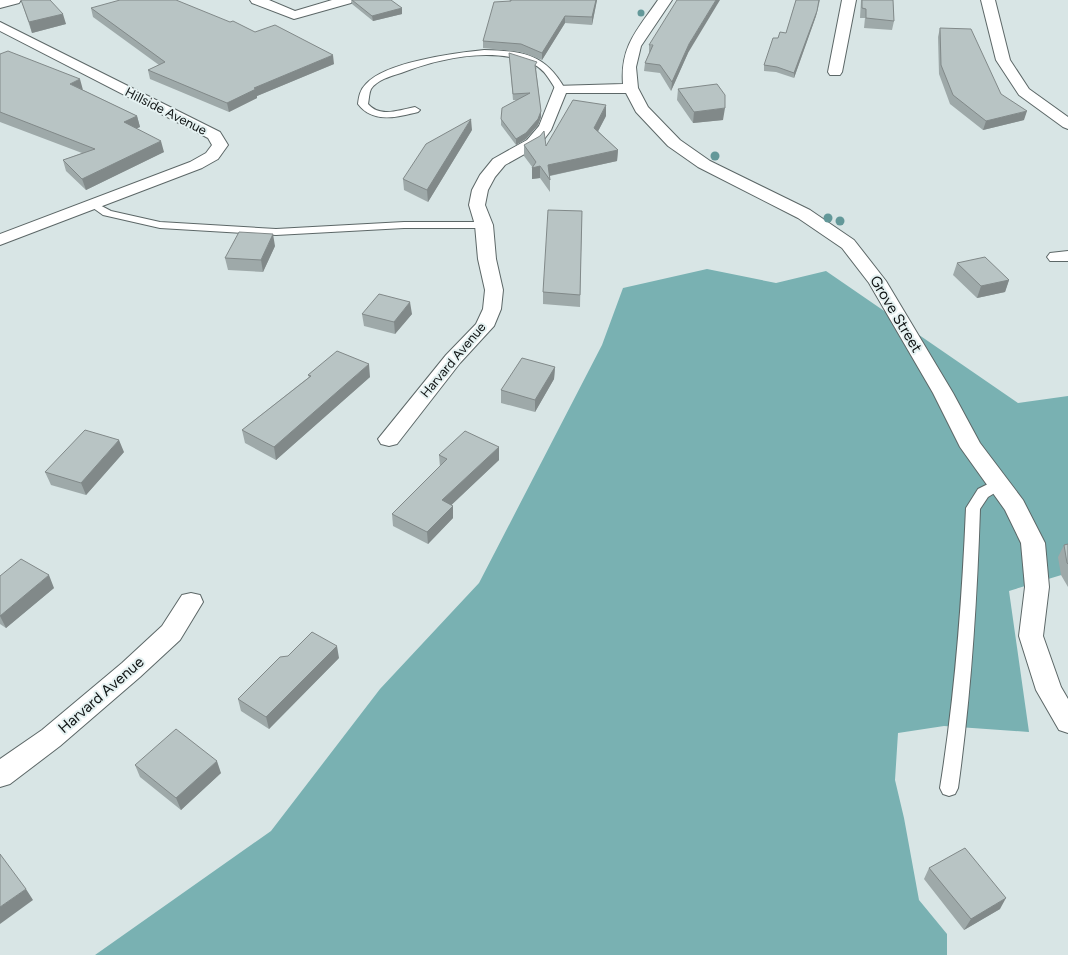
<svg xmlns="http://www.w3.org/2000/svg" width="1068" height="955" font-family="Figtree,sans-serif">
  <rect width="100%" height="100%" fill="#d8e5e5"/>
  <path fill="#79b1b2" d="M707,269L776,283L826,271L1018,403L1068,396V573L1009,591L1029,732L944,726L898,733L895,780L904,818L919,900L947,934V955H95L271,831L380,689L479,583L602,345L623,288Z"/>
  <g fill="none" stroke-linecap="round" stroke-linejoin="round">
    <g stroke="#5c6767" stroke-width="2">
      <path id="service" d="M484,50C522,51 545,53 565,89L560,92L557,91C550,81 545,69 533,64C493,46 440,58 401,73C391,76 377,80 371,89C369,93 369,99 368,104C380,118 399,110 415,107L420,110L418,112C398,117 373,124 358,104C359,96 360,90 366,84C385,62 455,53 484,50Z
        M94,202L111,211L160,222L276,229L404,222H484L490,225L484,228H404L276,235L160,228L103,215L89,205Z
        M998,479L1003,480L1005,484L1003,488L988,497L980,509C977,602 971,695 958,788L955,794L949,796L943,794L940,788C955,695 962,602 966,508L978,489Z"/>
    </g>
    <g stroke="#5c6767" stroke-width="2">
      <path id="minor" d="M0,0H21L19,3L0,8Z
        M250,0H269L295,11L332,0H353L351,3L294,19L252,3Z
        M658,0H672L641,46L636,67L638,88L648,107L680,140L710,161L810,210L854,240L886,281L953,393L980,443L1023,500L1045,543L1049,587L1043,636L1061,687L1068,699V733L1059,730L1036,690L1019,636L1025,587L1021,543L1005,510L960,447L933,393L869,283L842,248L798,218L698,167L668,146L636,112L626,93H566L551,130L539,146L505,165L495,177L488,190L485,205L493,225L496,259L503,290L501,309L494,326L460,363L397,444L389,446L381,444L378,439L446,355L476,324L483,309L485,290L478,259L475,225L469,205L472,190L480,175L493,159L527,140L539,126L555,86L623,84C620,46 638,29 658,0Z
        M842,0H856L842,72L840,75H830L828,72Z
        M981,0H995L1010,60L1029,89L1068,117V129L1063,127L1019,95L996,60Z
        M0,22L220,132L228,145L218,159L202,168L0,245V234L190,162L206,153L212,145L208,138L0,31Z
        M1068,251V261H1050L1047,257L1050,253Z
        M191,593L200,595L203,602L180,640L140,677L60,746L10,784L0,787V759L42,730L122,663L162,626L182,595Z"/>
    </g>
    <use href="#service" fill="#fff" fill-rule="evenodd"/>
    <use href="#minor" fill="#fff" fill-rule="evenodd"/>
  </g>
  <g fill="#639899">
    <circle cx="641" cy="13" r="3.5"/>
    <circle cx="715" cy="156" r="4.5"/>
    <circle cx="828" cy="218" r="4.5"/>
    <circle cx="840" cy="221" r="4.5"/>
  </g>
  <path fill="#9ea9a9" d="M21,0H50L66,24L32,33Z
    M351,0H391L402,14L373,21L352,4Z
    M510,0H597L592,25L565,23L542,60L521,52L483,48V41Z
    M796,0H820L816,16L794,78L776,72L764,71V65L778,38L786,33Z
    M861,0H893L894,21L892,30L864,28L865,18H860Z
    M91,8L255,32L334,64L257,96V98L229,112L150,79L148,70L159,65L93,17Z
    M940,28L1024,120L983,130L950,104L939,74L938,37Z
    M649,45L688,53L671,91L660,73L644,71L645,63L649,53Z
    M509,53L537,68L536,69L541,111V117L538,125L526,139L516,145L501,125V119L518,100H513Z
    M0,54L83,90L137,116L140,127L136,128L164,152L86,190L66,171L63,160L82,153L0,122Z
    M678,89L723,120L693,123L677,100Z
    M606,116L598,131L618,150L617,161L550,176V192L540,178L532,179L533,168L524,156V145L546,146Z
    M472,130L428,202L404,190L403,179Z
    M582,211L580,307L543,304V292Z
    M275,246L263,272L228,270L225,258Z
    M957,263L1009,280L1005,292L977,298L953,275Z
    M362,314H412L395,334L364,326Z
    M555,367L554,379L535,412L501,403V390Z
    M308,375L370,377L276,460L245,443L242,430L309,377Z
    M499,447V460L451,505L453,506V518L428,544L393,526L392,514L440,467L439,455Z
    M124,452L86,495L51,485L45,472Z
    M1068,544V587L1061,575L1058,557L1064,545Z
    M0,576L54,588L6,628L0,624Z
    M339,658L269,729L241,711L238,699Z
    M135,765L221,773L181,810L140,777Z
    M929,868L1000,909L964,930L924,879Z"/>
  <path fill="#818989" d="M596,0H597L592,25V17Z
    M716,0H720L688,53L671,91L672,82L689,44Z
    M819,0L816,16L794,78V73Z
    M402,8V14L373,21L372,16Z
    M63,14L66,24L32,33L29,22Z
    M565,16V23L542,60V53Z
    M333,55L334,64L257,96V98L229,112L227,103L254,88Z
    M80,79L83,90L70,84Z
    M606,105V116L594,139V128Z
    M725,108L723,120L693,123L694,112Z
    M541,111V117L538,125L526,139L516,145V139Z
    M1027,111L1024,120L983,130L986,121Z
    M137,116L140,127L127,133L124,122Z
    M471,119L472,130L428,202L427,190Z
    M161,141L164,152L86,190L82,179Z
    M618,150L617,161L548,176V165Z
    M540,166V178L532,179V168Z
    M273,234L275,246L263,272L261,260Z
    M1009,280L1005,292L977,298L981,286Z
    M410,302L412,314L395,334L394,322Z
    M369,364L370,377L276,460L274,447Z
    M555,367L554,379L535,412V400Z
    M119,440L124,452L86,495L81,483Z
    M499,447V460L443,513L442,500Z
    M453,506V518L428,544L427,532Z
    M49,575L54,588L6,628L0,616Z
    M337,646L339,658L269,729L266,717Z
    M217,761L221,773L181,810L176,798Z
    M26,889L33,900L0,924V907Z
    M1006,898L1000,909L964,930L971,919Z"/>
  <path fill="#b8c4c4" stroke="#818989" d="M21,0H50L63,14L29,22Z
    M120,0H176L230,22L233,21L255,32L275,25L333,55L254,88L256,89L227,103L148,70L165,62L91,8Z
    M352,0H391L402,8L372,16Z
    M511,0H596L592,17L565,16L542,53L521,44L483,41L494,2L511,1Z
    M677,0H716L689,44L672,82L660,65L645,63L653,45H649Z
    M796,0H819L817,11L794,73L777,67L764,65L773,38H778L780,32L786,33Z
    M862,0H893L894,21L866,18V9L862,8Z
    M940,28L971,29L1001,94L1027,111L986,121L953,95L941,65Z
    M8,51L80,79L70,84L137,116L124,122L161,141L82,179L63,160L95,149L0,112V54Z
    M509,53L537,62L535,65L541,111L538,119L526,133L516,139L501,119L502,108L530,93L513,94Z
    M717,84L725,95V108L694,112L678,89Z
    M573,100L606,105L594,128L618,150L548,165L550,180L540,166L532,168L536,162L524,145L540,136L544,131L546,146Z
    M471,119L427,190L403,179L426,144Z
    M548,210L582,211L580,295L543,292Z
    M239,232L273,234L261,260L225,258Z
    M985,257L1009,280L981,286L957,263Z
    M379,294L410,302L394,322L362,314Z
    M337,351L369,364L274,447L242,430L311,376L308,375Z
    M522,358L555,367L535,400L501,390Z
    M85,430L119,440L81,483L45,472Z
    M465,431L499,447L442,500L453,506L427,532L392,514L447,459L439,455Z
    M1068,544V564L1067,563L1064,545Z
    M21,559L49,575L0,616V576Z
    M312,632L337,646L266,717L238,699L280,657L288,656Z
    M176,729L217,761L176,798L135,765Z
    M965,848L1006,898L971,919L929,868Z
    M0,854L26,889L0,907Z"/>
  <g text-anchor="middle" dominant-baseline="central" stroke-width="4" stroke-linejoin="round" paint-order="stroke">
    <g font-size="13" fill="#0f1313" stroke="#e5f2f2">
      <text transform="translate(166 111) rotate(27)">Hillside Avenue</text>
      <text transform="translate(453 360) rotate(-50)">Harvard Avenue</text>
    </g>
    <g font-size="15" fill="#0f1313" stroke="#e5f2f2">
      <text transform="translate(896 314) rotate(59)">Grove Street</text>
      <text transform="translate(101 695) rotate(-41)">Harvard Avenue</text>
    </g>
  </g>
</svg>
